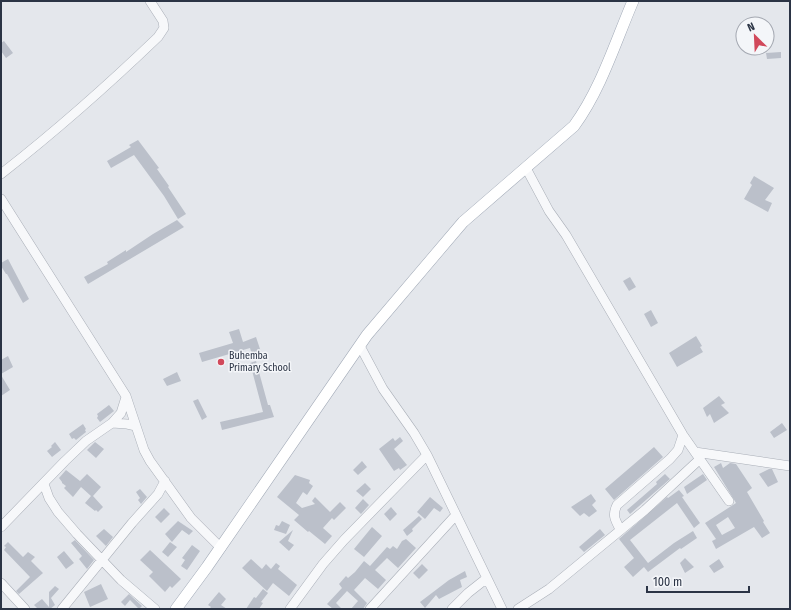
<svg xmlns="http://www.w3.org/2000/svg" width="791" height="610" font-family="'Fira Sans Condensed',sans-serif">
  <rect width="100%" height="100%" fill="#e4e7ec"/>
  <path fill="#bbc0ca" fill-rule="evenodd" d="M4,41L13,53L6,58L1,51V43Z
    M781,52V58L767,59L766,53Z
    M138,140L159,168L157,169L169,186L168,187L186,214L178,219L164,196L134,155L111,168L107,161L131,147L129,145Z
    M754,176L774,188L765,200L772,203L768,212L744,199L752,185L750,183Z
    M177,220L184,227L88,284L84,277L108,264L107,262L126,250V252L153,234Z
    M8,259L29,299L23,303L7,274H6L1,266V263Z
    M630,277L636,287L629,291L623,281Z
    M651,310L658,323L651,327L644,314Z
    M239,329L243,342L256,337L261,352L252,355L250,348L202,362L199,353L233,343L229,332Z
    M696,336L702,346L700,347L703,352L677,367L669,353Z
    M8,356L13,367L1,374V360Z
    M256,361L268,405H270L274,417L222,430L220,422L263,412L250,363Z
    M177,372L181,381L167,386L163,379Z
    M1,375L10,390L1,396Z
    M719,396L725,403L721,405L729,413L714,423L710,414L707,417L703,408Z
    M198,399L207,417L202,420L193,401Z
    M109,405L114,411L100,422L97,418L98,416L97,414Z
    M782,423L787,430L774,438L770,432Z
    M83,424L86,429L85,430L86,432L76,440L74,438L72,439L69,434Z
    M400,437L403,441L394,449L407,465L400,470L399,468L394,471L379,449L393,438L395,441Z
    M55,442L61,450L52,457L47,451L52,447L51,446Z
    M95,442L104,449L96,458L87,450Z
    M654,447L663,457L614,500L605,489Z
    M362,461L367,467L358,475L353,470Z
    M721,463L723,468L730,463L736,464L752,488L747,492L764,521L763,522L770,533L762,538L754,527L716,549L712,541L716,539L705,523L736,503L714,467ZM728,517L735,528L722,535L716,525Z
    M769,469H772L778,482L768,487L759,474Z
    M66,470L80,481L87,474L101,487L93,496L103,507L98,512L96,510L95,511L85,503L91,496L81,487L73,497L64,488L66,486L62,483V482L59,478Z
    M665,474L670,479L630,514L627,510L657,484L656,482Z
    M703,474L707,480L687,494L684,487Z
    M295,475L310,480L309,483L313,486L307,495L303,492L296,503L302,508L315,504L312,501L315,497L330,512L340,502L346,508L334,520L332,518L323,528L332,536L325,544L309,531L308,532L294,520L299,515L277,497Z
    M365,483L371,489L363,497L356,491Z
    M140,489L147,497L141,504L138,500L140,498L136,492Z
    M679,490L684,496L682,497L700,523L694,528L677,503L630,540L648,563L674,543L693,531L697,538L681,549L680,548L648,572L644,567L633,577L624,567L634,558L619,539L667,497L668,498Z
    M591,494L596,501L592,505L597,511L589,517L584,513L580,516L571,507Z
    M430,497L443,508L440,512L434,508L425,519L417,512Z
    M363,499L369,505L361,514L355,508Z
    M391,507L397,514L390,521L384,514Z
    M164,508L170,514L161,523L155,517Z
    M419,516L422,519L412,529L413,531L407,536L403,530Z
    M178,521L193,531L189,535L182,530L172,542L165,534Z
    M282,521L290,525L286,534L274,530L276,525L279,526Z
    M372,527L382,536L364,557L354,549Z
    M104,529L113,537L106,546L96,536Z
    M600,529L605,535L584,552L579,547Z
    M293,530L288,541L294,545L289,551L279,542Z
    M406,539L416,548L398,568L387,558L375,570L386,580L378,589L365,578L354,590L367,603L363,609H351L358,601L347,591L336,603L342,609H333L327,604L342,588L339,584L346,576L348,578L355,572L364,561L370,566L387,547L390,549L393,546L397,549L402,541Z
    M75,540L94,560L87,569L79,559L82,556L71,543Z
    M8,542L23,557L28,552L35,557L31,561L43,573L19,594L16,591L30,577L4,550L6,547L4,546Z
    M170,542L177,547L168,557L162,552Z
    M192,545L200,551L187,570L181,566L185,560L182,558Z
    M150,550L181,579L172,588L170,586L165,592L149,576L153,572L140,560Z
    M64,551L74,563L66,569L57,557Z
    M685,558L694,567L685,573L680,563Z
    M251,559L262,569L266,564L271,569L276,563L280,566L278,569L297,585L289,596L273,583L267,591L242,568Z
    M719,559L724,567L714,573L709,566Z
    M422,564L428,570L419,579L413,573Z
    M465,571L467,577L460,580L462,587L439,599L436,595L425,608L420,602L449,580Z
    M101,584L108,599L90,607L84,592Z
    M55,586L59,589L51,598L55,605L50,609H38L34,605L42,599L49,607V592Z
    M263,589L268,593L261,602L263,603L259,609H246L254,597L256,598Z
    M219,592L226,599L221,605L227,609H209L211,607L208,605Z
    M129,594L142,606L139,609L130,600L125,606L121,602Z"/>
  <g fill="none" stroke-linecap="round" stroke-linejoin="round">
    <g stroke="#a9aeb7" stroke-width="10">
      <path id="minor" d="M526,168L549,211L566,235L683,435L729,501
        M1,174C56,131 108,85 158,37L164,28L163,21L150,1
        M1,199L126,396L144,450L150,461L191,518L221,548
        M360,346L383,389L414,433L427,455L502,609
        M112,423L121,413L126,397
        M695,452L790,466
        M44,484L49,498L58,512L77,534L121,580L155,609
        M1,527L65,461L86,441L112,423L127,424L136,426
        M620,529C615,520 612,515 617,505L670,459L678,450L683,435
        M1,583L25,609
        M62,609L132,523L158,494L165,481
        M290,609L323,564L344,540L427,455
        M370,609L456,515
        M452,609L468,593L487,578
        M518,609L549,589L645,510L700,459"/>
    </g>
    <g stroke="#a3abb8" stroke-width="12">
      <path id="major" d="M176,609L207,567L367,335L463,222L574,126C601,89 615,43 633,1"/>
    </g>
    <use href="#minor" stroke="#f7f8fa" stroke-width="9"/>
    <use href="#major" stroke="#fff" stroke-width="11"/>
  </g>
  <circle fill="#d1495b" stroke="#f4f6f9" stroke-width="1.5" cx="221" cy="362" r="4"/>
  <g text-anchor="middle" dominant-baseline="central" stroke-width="3" stroke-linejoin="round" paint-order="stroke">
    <g font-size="10" fill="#2b3445" stroke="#f4f6f9" text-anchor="start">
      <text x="229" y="356">Buhemba<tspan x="229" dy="12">Primary School</tspan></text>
    </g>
  </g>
  <rect width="791" height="610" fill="none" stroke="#2b3445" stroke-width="4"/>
  <g transform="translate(755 36) rotate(336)"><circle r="19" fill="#f4f6f9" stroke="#a4a8b1"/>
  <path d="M0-3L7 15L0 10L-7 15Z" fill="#d1495b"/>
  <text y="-6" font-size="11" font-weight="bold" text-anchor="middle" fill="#2b3445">N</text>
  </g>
  <path d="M647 586v6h102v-6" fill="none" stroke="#2b3445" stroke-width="2"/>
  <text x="653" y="586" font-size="12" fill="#2b3445" stroke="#f4f6f9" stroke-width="3" paint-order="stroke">100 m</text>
</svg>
